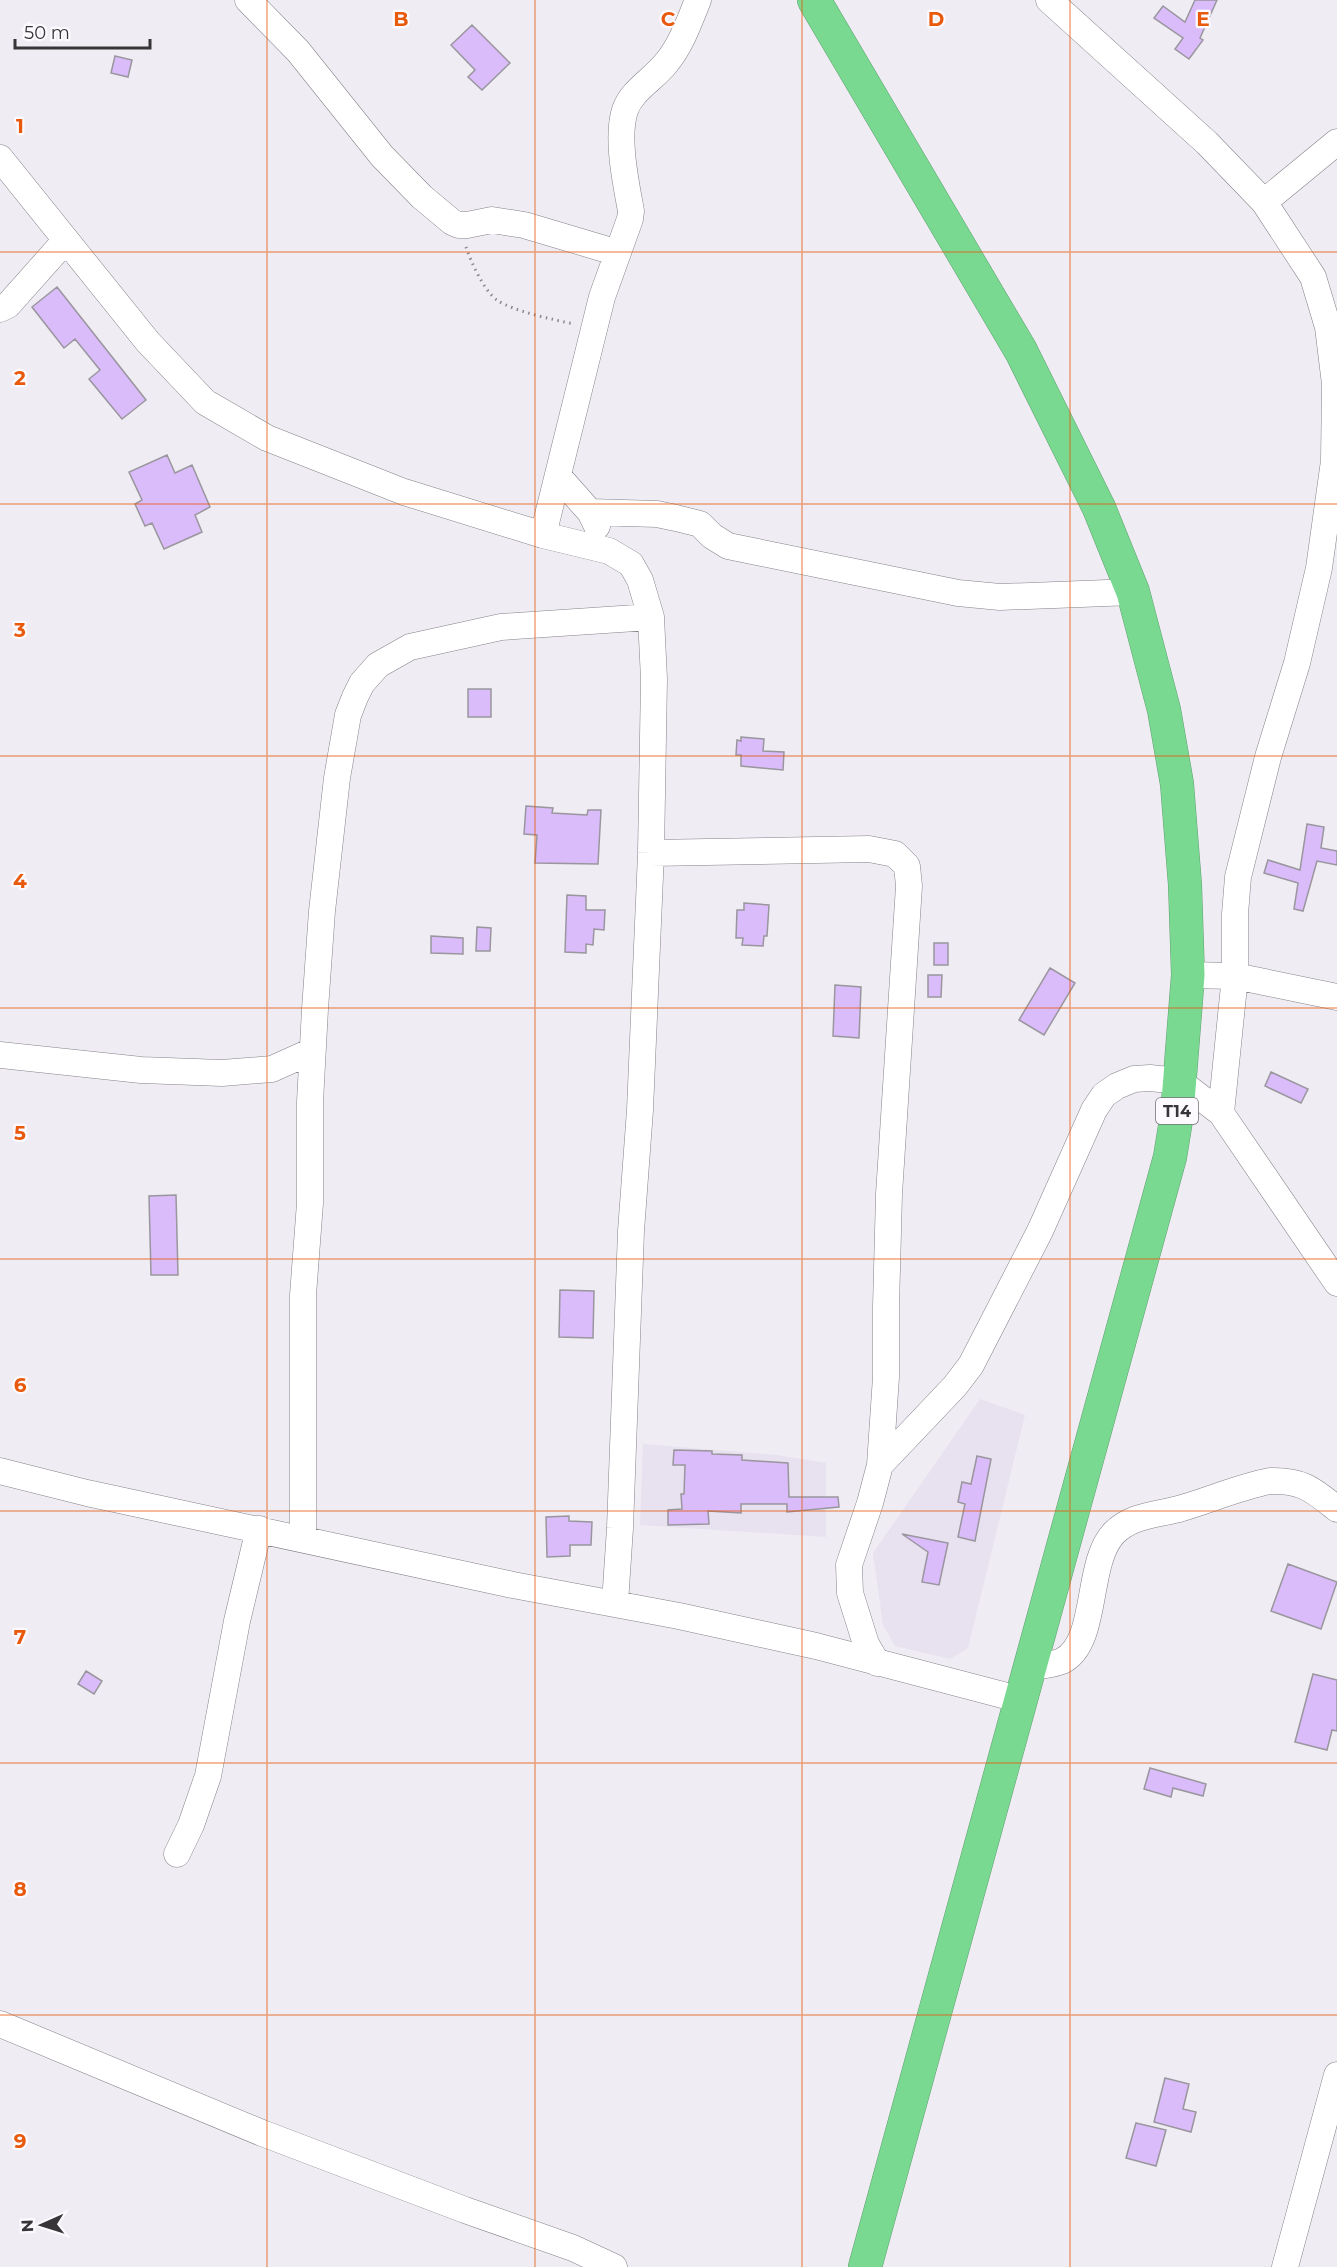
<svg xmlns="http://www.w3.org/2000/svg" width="1337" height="2267" font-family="Montserrat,sans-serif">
  <rect width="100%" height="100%" fill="#efecf3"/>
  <path fill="#e8e1f0" d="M980,1399L1025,1415L968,1648L950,1659L895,1646L883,1625L873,1553Z
    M643,1444L777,1455L826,1463V1537L640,1525Z"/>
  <path fill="#dabcfa" stroke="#99969d" stroke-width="1.5" d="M1195,0H1217L1200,38L1203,40L1189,59L1175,49L1183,38L1154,18L1163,6L1185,22Z
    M472,25L510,63L482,90L468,77L475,70L451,45Z
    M115,56L132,60L128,77L111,73Z
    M57,287L146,400L122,419L89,379L100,370L75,339L64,348L32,307Z
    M167,455L175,473L192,465L210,507L195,515L202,532L164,549L152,523L145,526L135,504L142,500L129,472Z
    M468,689H491V717H468Z
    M741,737L764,739L763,751L784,752L783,770L741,766V755H736L737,740L741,741Z
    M526,806L553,808L552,813L587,815L588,810H601L598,864L535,863L537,835L524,834Z
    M1307,824L1324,827L1321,848L1337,851V865L1317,861L1303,911L1294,909L1298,883L1264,873L1268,860L1300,870Z
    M567,895L586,896V910H605L604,930L594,929L593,945L586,944V953L565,952Z
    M744,903L769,905L767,936H764L763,946L742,945L743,938H736L737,910H744Z
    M477,927L491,928L490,951H476Z
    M431,936L463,938V954L431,953Z
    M934,943H948V965H934Z
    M1050,968L1075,983L1044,1035L1019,1020Z
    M928,975H942L941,997H928Z
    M835,985L861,987L859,1038L833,1036Z
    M1271,1072L1308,1089L1301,1103L1265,1086Z
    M176,1195L178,1275H151L149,1196Z
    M560,1290L594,1291L593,1338L559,1337Z
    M674,1450L712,1451V1454L742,1455V1460L788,1463L789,1497H838L839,1507L787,1512V1504H741V1513L708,1511L709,1524L668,1525V1510L682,1509L681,1494H684L685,1465H673Z
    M977,1456L991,1459L975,1541L958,1537L965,1504L958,1502L962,1482L971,1484Z
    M569,1516V1521L592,1522L591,1545H570V1556L547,1557L546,1517Z
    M902,1534L948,1543L939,1585L922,1582L928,1552Z
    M1288,1564L1337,1582L1321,1629L1271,1611Z
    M86,1671L102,1681L94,1694L78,1684Z
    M1313,1674L1337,1680V1731L1332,1730L1327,1750L1295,1742Z
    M1150,1768L1206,1784L1203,1796L1173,1788L1171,1797L1144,1789Z
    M1165,2078L1189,2084L1183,2109L1196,2112L1191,2132L1154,2122Z
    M1136,2123L1166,2130L1156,2166L1126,2158Z"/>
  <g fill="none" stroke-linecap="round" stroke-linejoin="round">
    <g stroke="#858288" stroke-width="27">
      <path id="minor" d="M248,0L298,51L382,156L422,197L452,222L459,225H467L492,220L524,225L618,253
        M1049,0L1207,143L1264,202L1313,277L1328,327L1335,384L1334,461L1319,568L1297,663L1268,757L1238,877L1235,914V976L1221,1113
        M0,158L148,342L205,402L267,438L404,492L543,535L609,551L631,564L640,580L651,617L654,679L651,853L640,1110L631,1231L620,1528L615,1603
        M1264,202L1337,142
        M0,309L8,305L65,241
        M559,477L590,512L597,526
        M590,512L657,514L676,518L700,524L712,536L728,546L958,593L1000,597L1133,592
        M543,535L602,297L630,219L631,211C626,183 616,138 625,110C632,90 654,79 667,62C681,45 690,20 698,0
        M651,853L869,849L895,854L907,866L909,886L889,1194L886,1307V1377L880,1465L870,1503L849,1565L850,1593L866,1644L877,1663
        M1188,975L1235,976L1337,997
        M0,1055L141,1070L222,1073L272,1069L312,1051
        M880,1465L955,1386L971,1365L1040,1231L1094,1110L1104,1095L1117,1086L1134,1079L1150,1078L1179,1081L1221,1113L1337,1283
        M0,1471L87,1493L513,1585L679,1616L816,1646L1022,1700
        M303,1539V1295L310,1203V1102L315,1009L322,911L337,778L348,715L355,697L362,683L378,665L410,647L501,627L651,617
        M1031,1667C1041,1666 1052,1665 1062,1661C1099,1643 1085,1563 1114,1533C1133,1514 1159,1515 1182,1508C1212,1499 1240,1487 1270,1481C1303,1480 1313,1490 1337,1509
        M177,1854L191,1825L208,1776L237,1621L259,1529
        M0,2024L262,2133L465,2210L573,2248L614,2267
        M1285,2267L1337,2075"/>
    </g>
    <g stroke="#62a072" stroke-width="34">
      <path id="highway" d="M814,0L1021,351L1099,508L1133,592L1164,710L1177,784L1185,885L1188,975L1177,1114L1170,1157L865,2267"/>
    </g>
    <path stroke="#8c898e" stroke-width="3" stroke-dasharray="1.5 4.5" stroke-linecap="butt" d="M466,247C471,262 484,291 497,300C512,311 555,320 574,324"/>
    <use href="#minor" stroke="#fff" stroke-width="26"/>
    <use href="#highway" stroke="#79d991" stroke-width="33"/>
  </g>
  <path fill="none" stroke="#e8590c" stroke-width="1.5" stroke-opacity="0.55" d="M267,0V2267M535,0V2267M802,0V2267M1070,0V2267M0,252H1337M0,504H1337M0,756H1337M0,1008H1337M0,1259H1337M0,1511H1337M0,1763H1337M0,2015H1337"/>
  <g text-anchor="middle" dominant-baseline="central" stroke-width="4.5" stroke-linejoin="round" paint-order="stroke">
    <rect fill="#fcfafe" stroke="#727073" stroke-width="1.5" x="1156" y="1098" width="42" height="26" rx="4.5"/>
    <g font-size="16" font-weight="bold" fill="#373538">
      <text x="1177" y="1111">T14</text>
    </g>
  </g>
  <g font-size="20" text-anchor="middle" font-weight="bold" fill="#e8590c" stroke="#fcfafe" stroke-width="4.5" stroke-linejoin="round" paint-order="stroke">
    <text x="401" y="26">B</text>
    <text x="668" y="26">C</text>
    <text x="936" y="26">D</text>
    <text x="1203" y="26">E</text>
    <text x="20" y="133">1</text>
    <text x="20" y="385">2</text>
    <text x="20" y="637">3</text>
    <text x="20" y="888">4</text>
    <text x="20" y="1140">5</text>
    <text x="20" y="1392">6</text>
    <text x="20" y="1644">7</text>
    <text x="20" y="1896">8</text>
    <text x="20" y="2148">9</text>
  </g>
  <g transform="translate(42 2225) rotate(267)" stroke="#fcfafe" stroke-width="4.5" paint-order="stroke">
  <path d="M0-4.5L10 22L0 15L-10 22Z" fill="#373538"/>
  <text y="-9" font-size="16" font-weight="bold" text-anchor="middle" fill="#373538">N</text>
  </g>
  <path d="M15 39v9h135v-9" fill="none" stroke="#373538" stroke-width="3"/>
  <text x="24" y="39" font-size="18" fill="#373538" stroke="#fcfafe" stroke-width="4.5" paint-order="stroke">50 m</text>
</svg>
